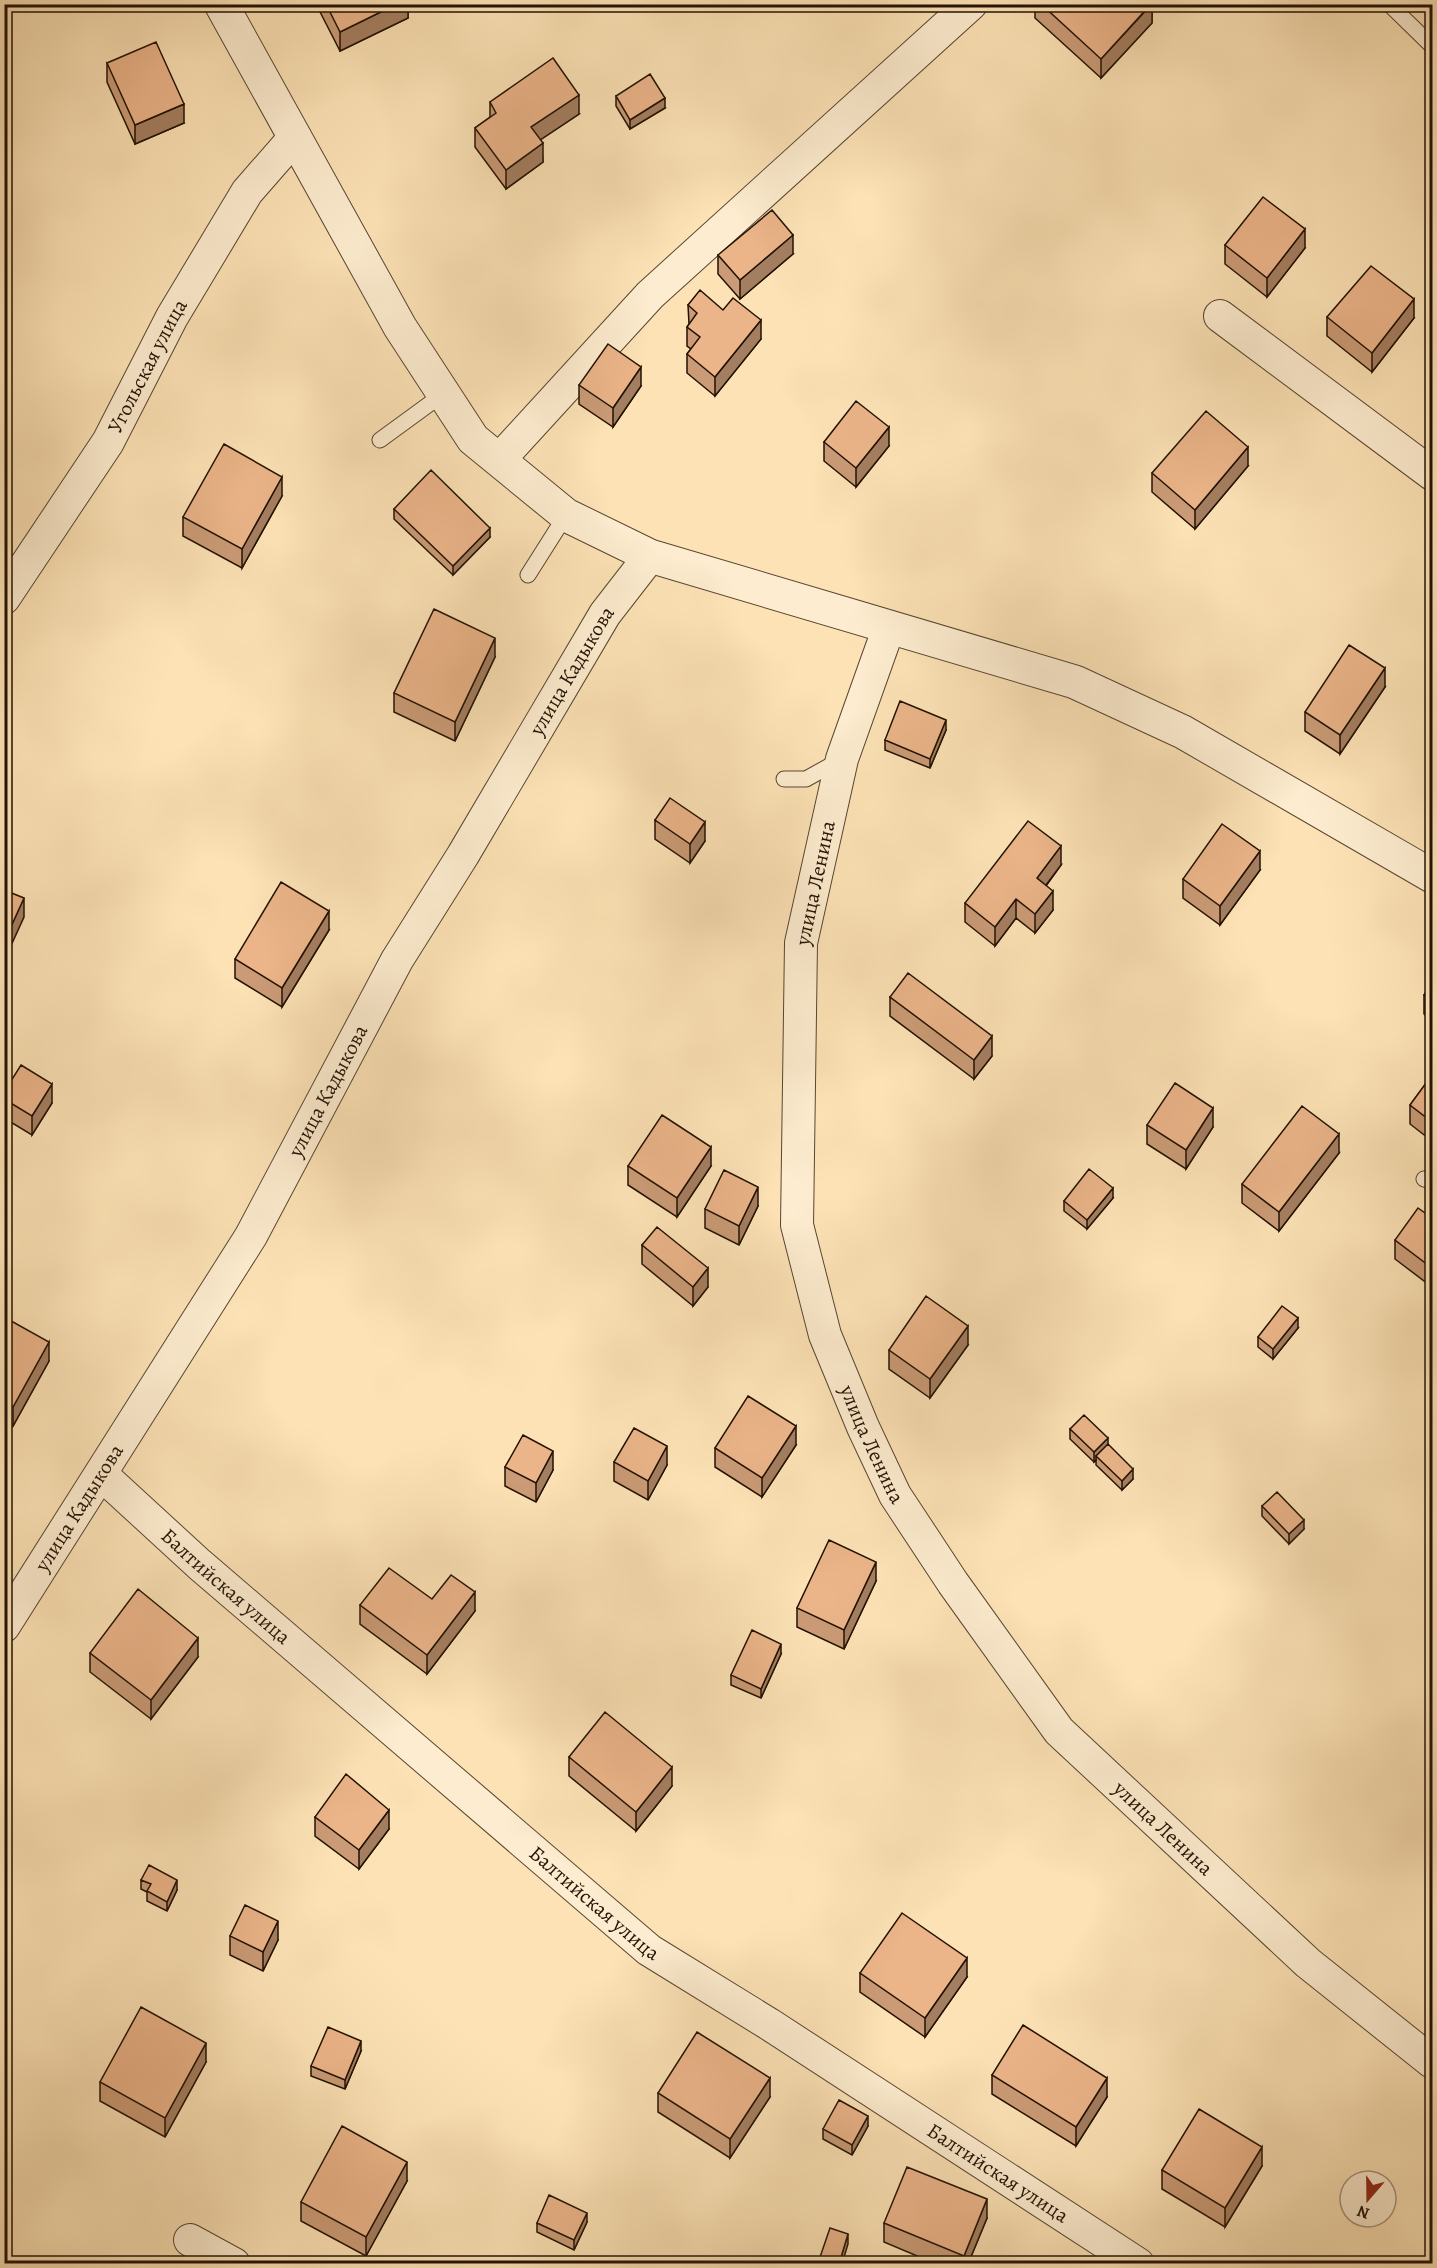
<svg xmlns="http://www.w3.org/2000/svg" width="1437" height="2268" font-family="Alegreya,serif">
  <rect width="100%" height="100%" fill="#fce2b5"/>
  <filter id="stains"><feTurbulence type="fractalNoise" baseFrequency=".00333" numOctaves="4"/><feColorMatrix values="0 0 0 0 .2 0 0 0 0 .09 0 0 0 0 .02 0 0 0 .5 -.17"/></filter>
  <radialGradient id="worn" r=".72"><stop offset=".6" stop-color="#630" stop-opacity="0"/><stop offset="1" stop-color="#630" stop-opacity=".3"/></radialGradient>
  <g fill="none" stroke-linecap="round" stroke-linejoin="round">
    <g stroke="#584630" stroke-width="17">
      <path id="service" d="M1389,4L1432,46
        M380,440L443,394
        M528,575L566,515
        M784,779H806L842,759
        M1424,1179L1432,1181"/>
    </g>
    <g stroke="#584630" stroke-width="34">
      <g id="minor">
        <path d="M1220,316L1432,474"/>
        <path d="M499,460L650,295L971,4"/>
        <path id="s1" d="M4,598L108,442L172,317L247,192L295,137"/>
        <path id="s2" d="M889,627L842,759L801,943L797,1225L825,1335L863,1427L895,1495L953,1583L1059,1731L1308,1963L1432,2062"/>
        <path id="s3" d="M101,1474L199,1564L649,1950L769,2024L1138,2264"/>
        <path id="s4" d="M4,1626L251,1236L397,960L463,855L605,614L650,556"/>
        <path d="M190,2240L234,2264"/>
      </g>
    </g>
    <g stroke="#584630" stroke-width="35">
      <path id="tertiary" d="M221,4L400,327L473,439L566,515L650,556L1075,682L1183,732L1432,876"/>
    </g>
    <use href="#service" stroke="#fdeccf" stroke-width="15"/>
    <use href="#minor" stroke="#fdeccf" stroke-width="32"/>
    <use href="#tertiary" stroke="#fdeccf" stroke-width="33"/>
  </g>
  <path fill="#ca9b76" stroke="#221204" stroke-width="1.5" d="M316,4H408V18L340,51Z
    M1035,4H1152V23L1101,78L1035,18Z
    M107,63L184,123L135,144L107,82Z
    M616,96L665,108L630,129L616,106Z
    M490,102L579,114L541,139L543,162L506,189L475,147V128L490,117Z
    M1432,109V126L1429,124V114Z
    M1225,245L1305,248L1267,297L1225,264Z
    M793,254L740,299L718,274V255Z
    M688,305L723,310L761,339L715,396L687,373V354L691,349L687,346V327L689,324Z
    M1327,317L1414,318L1372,372L1327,336Z
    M579,385L641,386L613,427L579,404Z
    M824,442L889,446L856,487L824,461Z
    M1248,466L1195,529L1152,492V473Z
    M282,496L242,568L183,536V517Z
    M394,509L490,537L453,575L394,519Z
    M495,657L455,741L394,712V693Z
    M1385,687L1340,754L1305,731V712Z
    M946,730L930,768L885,750V740Z
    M655,820L705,841L690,863L655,839Z
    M1061,865L1046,886L1053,910L1035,933L1016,918L995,946L965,922V903Z
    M1260,870L1220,925L1183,898V879Z
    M329,930L282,1007L235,978V959Z
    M1432,984V1021L1424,1014V995Z
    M890,997L992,1056L974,1079L890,1016Z
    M1432,1075V1141L1410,1124V1105Z
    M4,1092L52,1103L32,1135L4,1118Z
    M1147,1125L1213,1127L1186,1169L1147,1144Z
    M1339,1153L1279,1231L1242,1203V1184Z
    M628,1166H711L677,1217L628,1185Z
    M1113,1198L1087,1229L1064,1211V1201Z
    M758,1206L739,1245L705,1228V1209Z
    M1432,1218V1287L1395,1259V1240Z
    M642,1245L708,1287L693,1306L642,1264Z
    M4,1317L49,1361L13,1426L4,1422Z
    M1298,1328L1273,1359L1258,1347V1337Z
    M968,1345L930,1398L889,1369V1350Z
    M1070,1429L1108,1445L1133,1479L1122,1490L1096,1465V1460L1094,1462L1070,1439Z
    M796,1445L762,1497L715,1467V1448Z
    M614,1462L667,1465L648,1500L614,1481Z
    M505,1467L553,1470L536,1502L505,1486Z
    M1262,1506L1304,1529L1289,1544L1262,1516Z
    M876,1581L844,1649L797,1627V1608Z
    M432,1599L475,1611L427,1674L360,1624V1605Z
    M90,1653L198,1657L151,1719L90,1672Z
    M781,1654L761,1698L731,1685V1675Z
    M569,1757L672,1786L636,1831L569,1776Z
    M315,1817L389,1829L359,1869L315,1836Z
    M141,1880L177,1890L167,1911L147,1901V1892L141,1889Z
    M230,1936L278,1940L263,1971L230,1955Z
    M860,1973L967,1977L925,2037L860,1992Z
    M361,2051L345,2089L311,2076V2066Z
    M206,2062L165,2137L100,2101V2082Z
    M992,2075L1107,2097L1076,2146L992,2094Z
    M658,2093L770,2097L730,2158L658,2112Z
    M868,2126L852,2155L823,2139V2129Z
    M1262,2166L1225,2227L1162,2189V2170Z
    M407,2181L366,2256L301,2221V2202Z
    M987,2218L968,2264H936L884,2242V2223Z
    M587,2222L574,2250L537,2232V2223Z"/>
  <path fill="#a47e60" stroke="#221204" stroke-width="1.5" d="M397,4H408V18L340,51V32Z
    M1152,4V23L1101,78V59Z
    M579,95V114L531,146V127Z
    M665,98V108L630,129V120Z
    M184,104V123L135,144V125Z
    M543,143V162L506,189V170Z
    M1305,229V248L1267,297V278Z
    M793,235V254L740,299V280Z
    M1414,299V318L1372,372V353Z
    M761,320V339L715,396V377Z
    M641,367V386L613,427V408Z
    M889,427V446L856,487V468Z
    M1248,447V466L1195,529V510Z
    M282,477V496L242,568V549Z
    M490,528V537L453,575V566Z
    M495,638V657L455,741V722Z
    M1385,668V687L1340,754V735Z
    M946,720V730L930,768V759Z
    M705,822V841L690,863V844Z
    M1061,846V865L1037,897V878Z
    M1260,851V870L1220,925V906Z
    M1053,891V910L1035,933V914Z
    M24,898V917L4,961V942Z
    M1016,899V918L995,946V927Z
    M329,911V930L282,1007V988Z
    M992,1036V1056L974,1079V1060Z
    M52,1084V1103L32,1135V1116Z
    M1213,1108V1127L1186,1169V1150Z
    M1339,1134V1153L1279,1231V1212Z
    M711,1147V1166L677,1217V1198Z
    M758,1187V1206L739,1245V1226Z
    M1113,1188V1198L1087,1229V1220Z
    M708,1268V1287L693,1306V1287Z
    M1298,1318V1328L1273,1359V1349Z
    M968,1326V1345L930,1398V1379Z
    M49,1342V1361L13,1426V1407Z
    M796,1426V1445L762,1497V1478Z
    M1108,1438V1448L1096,1456V1460L1094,1462V1452Z
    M667,1446V1465L648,1500V1481Z
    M553,1451V1470L536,1502V1483Z
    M1133,1469V1479L1122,1490V1481Z
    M1304,1520V1529L1289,1544V1534Z
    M876,1562V1581L844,1649V1630Z
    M475,1592V1611L427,1674V1655Z
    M198,1638V1657L151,1719V1700Z
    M781,1644V1654L761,1698V1689Z
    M672,1767V1786L636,1831V1812Z
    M389,1810V1829L359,1869V1850Z
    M177,1880V1890L167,1911V1902Z
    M278,1921V1940L263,1971V1952Z
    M967,1958V1977L925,2037V2018Z
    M361,2041V2051L345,2089V2080Z
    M206,2043V2062L165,2137V2118Z
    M770,2078V2097L730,2158V2139Z
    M1107,2078V2097L1076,2146V2127Z
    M868,2116V2126L852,2155V2145Z
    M1262,2147V2166L1225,2227V2208Z
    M407,2162V2181L366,2256V2237Z
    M987,2199V2218L968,2264H964V2256Z
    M587,2213V2222L574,2250V2240Z
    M848,2234V2244L842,2264H839Z"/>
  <path fill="#ebb489" stroke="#221204" stroke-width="1.5" d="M326,4H397L340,32Z
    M1041,4H1151L1101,59Z
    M156,42L184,104L135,125L107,63Z
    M553,58L579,95L531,127L543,143L506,170L475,128L496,113L490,102Z
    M650,74L665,98L630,120L616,96Z
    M1263,197L1305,229L1267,278L1225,245Z
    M772,210L793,235L740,280L718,255Z
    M1371,266L1414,299L1372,353L1327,317Z
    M700,290L723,310L733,298L761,320L715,377L687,354L700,337L687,327L697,313L688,305Z
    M608,344L641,367L613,408L579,385Z
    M856,401L889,427L856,468L824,442Z
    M1206,411L1248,447L1195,510L1152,473Z
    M224,444L282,477L242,549L183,517Z
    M431,470L490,528L453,566L394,509Z
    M434,609L495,638L455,722L394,693Z
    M1349,645L1385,668L1340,735L1305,712Z
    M900,701L946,720L930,759L885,740Z
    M670,798L705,822L690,844L655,820Z
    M1028,821L1061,846L1037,878L1053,891L1035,914L1016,899L995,927L965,903Z
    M1222,824L1260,851L1220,906L1183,879Z
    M281,882L329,911L282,988L235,959Z
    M4,890L24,898L4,942Z
    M908,973L992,1036L974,1060L890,997Z
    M1432,984V1002L1424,995Z
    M21,1065L52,1084L32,1116L4,1099V1092Z
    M1432,1075V1122L1410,1105Z
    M1175,1083L1213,1108L1186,1150L1147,1125Z
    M1302,1106L1339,1134L1279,1212L1242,1184Z
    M662,1115L711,1147L677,1198L628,1166Z
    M1089,1169L1113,1188L1087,1220L1064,1201Z
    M724,1170L758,1187L739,1226L705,1209Z
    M1418,1208L1432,1218V1268L1395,1240Z
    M657,1227L708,1268L693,1287L642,1245Z
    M926,1296L968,1326L930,1379L889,1350Z
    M1282,1306L1298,1318L1273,1349L1258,1337Z
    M4,1317L49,1342L13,1407L4,1403Z
    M748,1396L796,1426L762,1478L715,1448Z
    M1084,1415L1108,1438L1094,1452L1070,1429Z
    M634,1428L667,1446L648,1481L614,1462Z
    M523,1435L553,1451L536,1483L505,1467Z
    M1108,1444L1133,1469L1122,1481L1096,1456Z
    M1277,1492L1304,1520L1289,1534L1262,1506Z
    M829,1540L876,1562L844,1630L797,1608Z
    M389,1568L432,1599L451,1575L475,1592L427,1655L360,1605Z
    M138,1589L198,1638L151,1700L90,1653Z
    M752,1630L781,1644L761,1689L731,1675Z
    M605,1712L672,1767L636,1812L569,1757Z
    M346,1774L389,1810L359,1850L315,1817Z
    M149,1865L177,1880L167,1902L147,1891L151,1884L141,1880Z
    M245,1905L278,1921L263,1952L230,1936Z
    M902,1913L967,1958L925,2018L860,1973Z
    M141,2007L206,2043L165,2118L100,2082Z
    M1023,2025L1107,2078L1076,2127L992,2075Z
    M328,2027L361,2041L345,2080L311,2066Z
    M697,2032L770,2078L730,2139L658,2093Z
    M839,2100L868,2116L852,2145L823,2129Z
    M1199,2109L1262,2147L1225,2208L1162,2170Z
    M342,2126L407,2162L366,2237L301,2202Z
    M907,2167L987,2199L964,2256L884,2223Z
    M549,2195L587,2213L574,2240L537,2223Z
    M830,2228L848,2234L839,2264H819L818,2263Z"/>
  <g text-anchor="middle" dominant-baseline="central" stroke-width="4.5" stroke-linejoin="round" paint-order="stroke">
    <g font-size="21" fill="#221204" stroke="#fdeccf">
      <text stroke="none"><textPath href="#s1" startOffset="273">Угольская улица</textPath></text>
      <text stroke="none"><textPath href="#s4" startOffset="1112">улица Кадыкова</textPath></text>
      <text transform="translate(815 883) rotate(-78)">улица Ленина</text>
      <text stroke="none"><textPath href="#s4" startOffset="626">улица Кадыкова</textPath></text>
      <text stroke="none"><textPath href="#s2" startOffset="843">улица Ленина</textPath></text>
      <text stroke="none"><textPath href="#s4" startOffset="140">улица Кадыкова</textPath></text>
      <text stroke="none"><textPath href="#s3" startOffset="168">Балтийская улица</textPath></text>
      <text stroke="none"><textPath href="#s2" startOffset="1329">улица Ленина</textPath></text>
      <text stroke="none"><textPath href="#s3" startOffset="654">Балтийская улица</textPath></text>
      <text stroke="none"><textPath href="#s3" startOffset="1140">Балтийская улица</textPath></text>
    </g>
  </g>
  <rect width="1437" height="2268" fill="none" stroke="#fce2b5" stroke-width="24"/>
  <rect x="6" y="6" width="1425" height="2256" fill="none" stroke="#221204" stroke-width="3"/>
  <rect x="12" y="12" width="1413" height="2244" fill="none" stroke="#221204" stroke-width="1.5"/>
  <g transform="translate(1368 2199) rotate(200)"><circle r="28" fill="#fdeccf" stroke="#a5957e" stroke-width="1.5"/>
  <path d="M0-4.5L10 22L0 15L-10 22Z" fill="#8f2418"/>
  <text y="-9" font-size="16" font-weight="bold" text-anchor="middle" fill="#221204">N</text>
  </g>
  <rect width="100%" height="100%" filter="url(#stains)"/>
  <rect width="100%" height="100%" fill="url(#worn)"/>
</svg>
